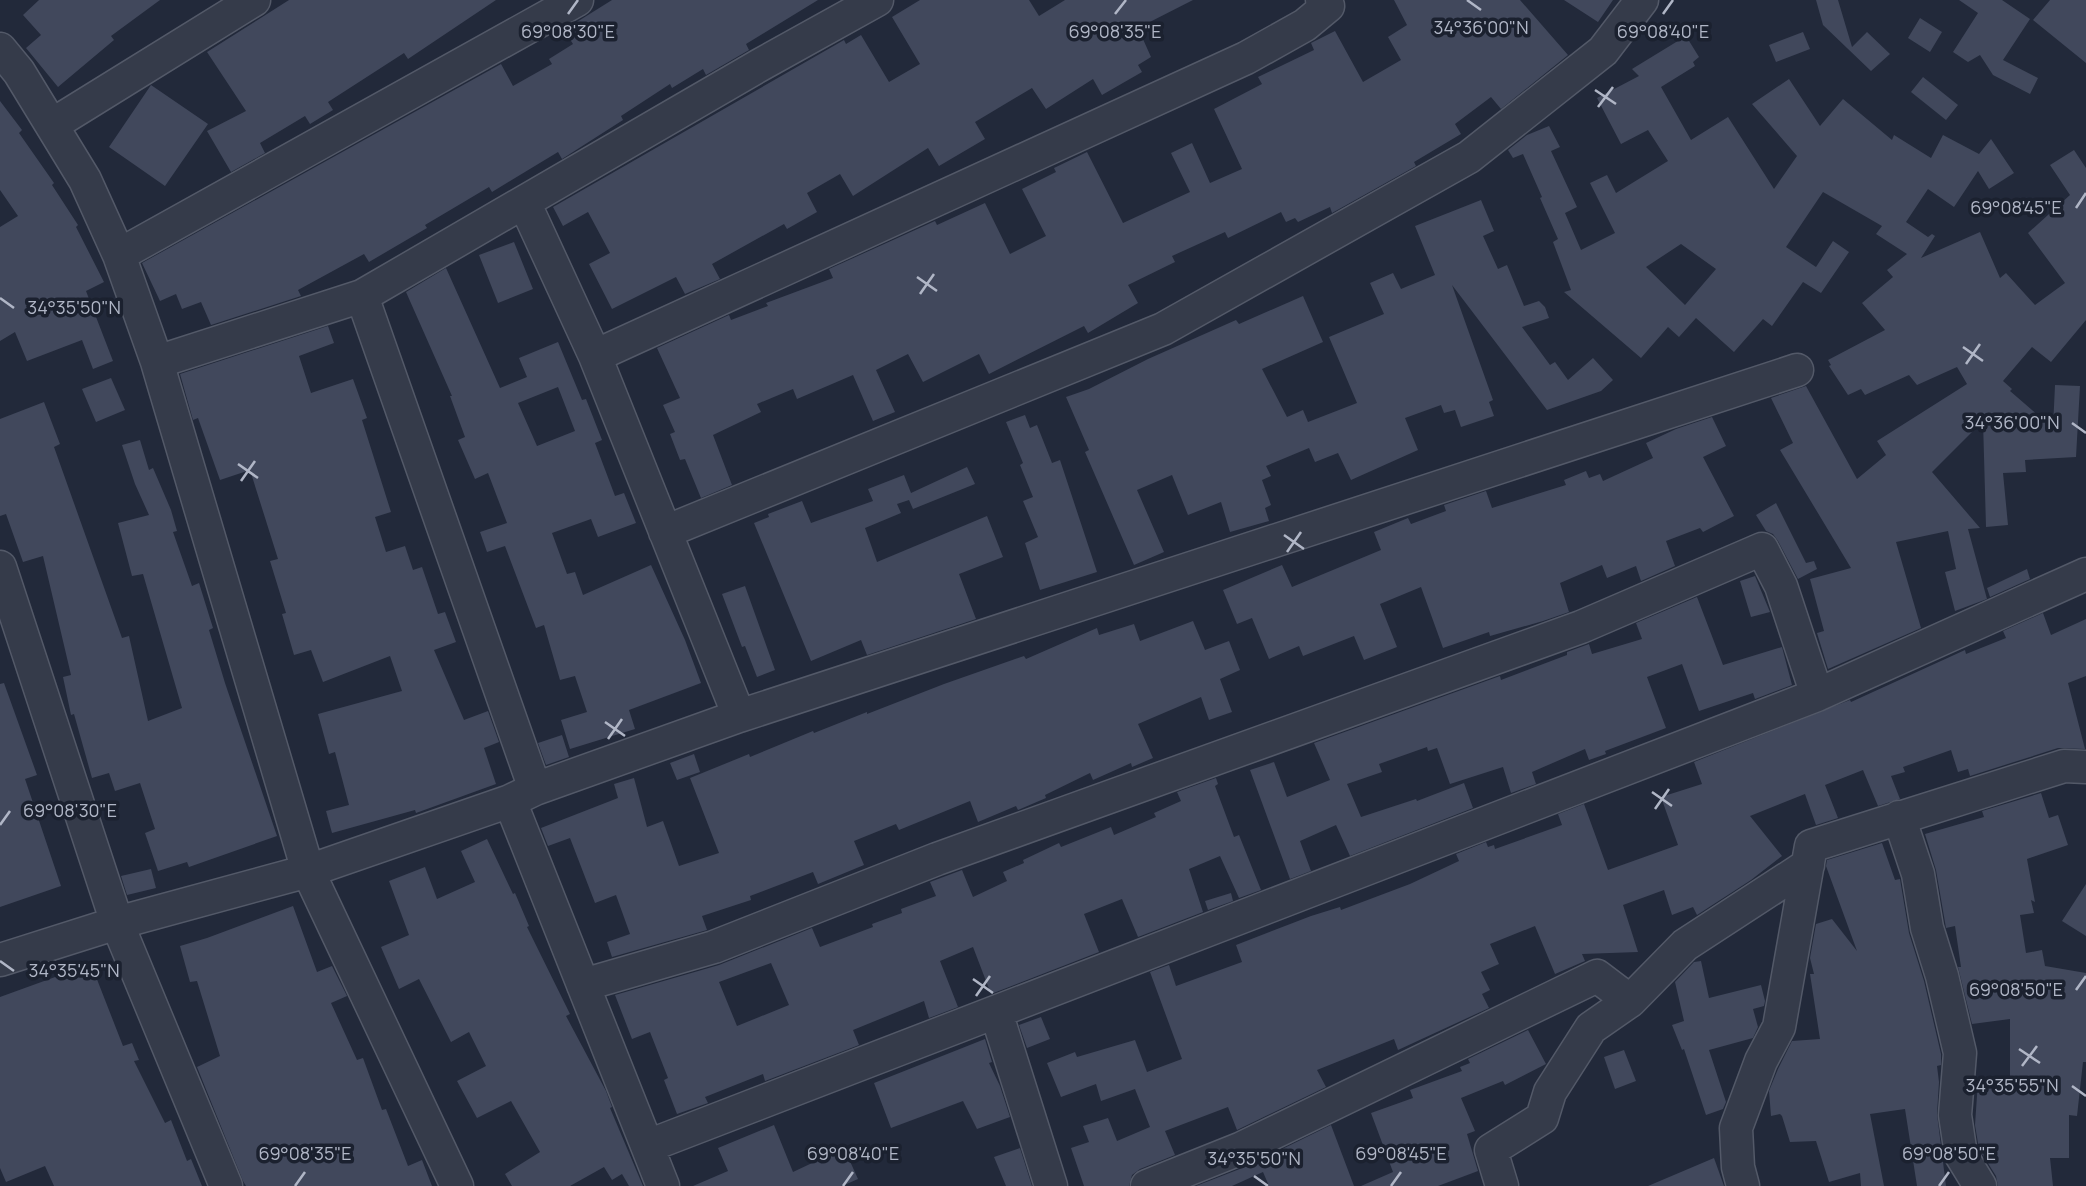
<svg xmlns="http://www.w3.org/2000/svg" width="2086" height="1186" font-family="Manrope,sans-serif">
  <rect width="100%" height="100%" fill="#22293a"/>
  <path fill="#41485c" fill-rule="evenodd" d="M39,0H160L111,36L114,40L58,87L26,48L41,35L23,15Z
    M289,0H496L408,59L404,53L328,102L333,110L310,124L305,116L260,143L265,153L231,172L207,131L246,111L207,52Z
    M612,0H818L746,44L749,50L706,75L703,69L672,88L670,84L621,116L623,120L562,159L558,152L492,192L489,187L425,225L427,228L369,262L364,254L298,290L301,296L211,325L201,302L182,309L176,294L160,301L142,263L501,64L513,86L552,64L549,59L573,44L564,30Z
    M920,0H1029L1039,16L1065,0H1193L1138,28L1151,57L1138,65L1142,72L1102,95L1093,79L1046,109L1032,88L975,122L985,139L939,166L928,148L853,196L840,174L807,193L817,212L787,229L784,224L712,264L720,279L685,294L676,277L612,309L589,264L610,253L588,212L563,226L553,207L844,40L846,44L861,35L889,82L920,64L892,17Z
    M1394,0H1520L1568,55L1501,109L1491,97L1455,124L1461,134L1414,162L1416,166L1332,213L1330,207L1298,222L1295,218L1286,222L1281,212L1228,238L1225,232L1172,256L1175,262L1128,285L1138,303L1088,333L1084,326L989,374L979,354L923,382L908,354L876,370L895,412L873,421L853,375L797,399L793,389L757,404L761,412L713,435L732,485L701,498L685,459L680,460L670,434L675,432L663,405L680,398L657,348L729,315L731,320L768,306L766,303L833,278L829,269L935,221L937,225L985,203L1010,254L1046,236L1022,189L1056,172L1054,168L1087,152L1123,223L1190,192L1171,153L1192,143L1210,183L1242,169L1214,109L1262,84L1258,77L1314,50L1311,43L1335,31L1363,82L1401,60L1388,37L1407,25Z
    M1564,0H1613L1598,22Z
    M1816,0H1838L1852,47L1867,32L1890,54L1871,71L1823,25Z
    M1959,0H2002L2030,19L2003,60L2038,78L2030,94L1993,75L1980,55L1968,62L1953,52L1978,13Z
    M2050,0H2086V63L2033,20Z
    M1920,18L1942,32L1930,52L1908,38Z
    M1803,32L1810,49L1776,62L1769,45Z
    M1686,36L1699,57L1693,62L1695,66L1661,87L1691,140L1728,117L1774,189L1797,156L1752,104L1789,79L1820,126L1843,99L1892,140L1894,135L1931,158L1943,135L1979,154L1991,139L2014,173L1989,189L1978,171L1954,207L1928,189L1906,222L1928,237L1932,234L1935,236L1921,258L1980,232L2000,278L2006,273L2035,305L2065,283L2028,233L2070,195L2050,165L2074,150L2086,168V320L2051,362L2032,347L2003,381L2012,389L2010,391L2053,428L2055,385L2080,386L2076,457L2025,460L2026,472L2003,473L2008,525L1986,527L1983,421L1932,472L1980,528L1968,529L1987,599L1955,611L1945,572L1956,569L1948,531L1896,542L1921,628L1828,669L1817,633L1824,631L1810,579L1851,568L1780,450L1793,443L1771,398L1806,386L1857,479L1886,455L1877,441L1967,384L1957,367L1917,385L1909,375L1865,395L1861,389L1848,395L1829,366L1831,365L1828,360L1885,330L1862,303L1893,277L1887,270L1907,254L1876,234L1882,226L1823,192L1786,247L1816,267L1833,241L1849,252L1821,293L1803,282L1772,326L1763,319L1734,352L1696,318L1679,337L1668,327L1641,358L1564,292L1571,290L1553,242L1558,239L1540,198L1542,197L1523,154L1513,158L1508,150L1527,135L1549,126L1560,147L1551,151L1577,207L1565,213L1581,250L1615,233L1590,183L1607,175L1616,193L1668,161L1648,130L1621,144L1597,98L1639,76L1632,69ZM1681,244L1716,269L1685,305L1646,267Z
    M1923,77L1958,105L1946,120L1911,92Z
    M151,85L208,124L165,186L109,147Z
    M0,101L22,130L19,133L54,183L52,185L78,225L76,227L104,282L86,291L113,361L93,369L82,340L27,361L15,332L0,341V227L18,216L0,190Z
    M1481,200L1494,231L1483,236L1498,269L1507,265L1524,306L1539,301L1545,307L1549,318L1522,327L1550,365L1555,362L1568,380L1593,358L1613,380L1601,391L1547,410L1452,285L1493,400L1489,402L1494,416L1461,427L1455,410L1444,413L1441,405L1405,418L1418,450L1351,480L1338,453L1315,462L1309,448L1266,466L1271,476L1262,480L1271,505L1265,508L1269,521L1230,532L1221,502L1188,515L1172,475L1137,490L1164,552L1134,565L1085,452L1089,450L1066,397L1089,389L1148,359L1236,320L1239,324L1303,296L1323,342L1262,369L1287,417L1303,410L1308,422L1357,403L1329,337L1384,314L1370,283L1393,273L1401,289L1435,275L1415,226Z
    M514,242L533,289L498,303L479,255Z
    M446,268L500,388L527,377L519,358L558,342L582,400L586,399L602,440L595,443L615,496L624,493L636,523L598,537L591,519L552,533L567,574L575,572L583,595L651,565L685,640L701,683L629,710L635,729L570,749L561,720L587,712L575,676L560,680L544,625L536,628L505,546L487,552L480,532L507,523L488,473L475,479L458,440L465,437L450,396H452L406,292ZM558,387L575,431L537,446L518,403Z
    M328,326L334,343L299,356L311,393L353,379L367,418L362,420L391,512L375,517L386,552L405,546L413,570L422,567L438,614L445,612L456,642L434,650L464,720L488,711L499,742L484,748L496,784L416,813L415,810L332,833L326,811L349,805L335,752L329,754L318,714L402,691L390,656L323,682L311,650L294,655L282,614L286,613L270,561L278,559L250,470L220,480L198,418L193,420L180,374Z
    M111,378L125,410L96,422L82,389Z
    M44,402L60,444L54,447L122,638L129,636L148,721L182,708L143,574L132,576L118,523L149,515L135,484L122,445L140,440L149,470L153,468L171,510L177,531L173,532L192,586L199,583L213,628L209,630L225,683L277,836L189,867L187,862L158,871L145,833L155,829L140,783L115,791L109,773L92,778L74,714L71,715L63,677L71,675L43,556L23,562L6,514L0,516V419Z
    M1025,415L1030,428L1037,425L1052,463L1060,460L1097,572L1040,590L1025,543L1038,537L1023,501L1033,497L1020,465L1023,463L1006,422Z
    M1712,417L1726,446L1703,457L1734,516L1703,532L1700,528L1666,541L1675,566L1641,581L1636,566L1607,578L1602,565L1560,583L1569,612L1543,621L1490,636L1489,632L1443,648L1421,587L1380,604L1397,647L1364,660L1354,636L1303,656L1299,646L1269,659L1252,618L1237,624L1223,590L1282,565L1292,587L1381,550L1374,532L1408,518L1411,524L1446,511L1444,505L1486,491L1492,508L1566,485L1564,480L1586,471L1589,478L1600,474L1603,481L1653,458L1646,443L1676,429Z
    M967,467L975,484L913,509L909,500L897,504L901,513L865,528L877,562L987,516L1003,557L959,574L976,619L867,655L861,640L811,661L754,523L769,517L768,514L802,501L811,523L873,501L868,489L904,475L911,493Z
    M1776,503L1806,563L1814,561L1817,569L1798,579L1778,541L1773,534L1766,531L1756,515Z
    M2027,569L2030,579L1990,597L1987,588Z
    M1755,576L1770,612L1751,617L1740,581Z
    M745,586L775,670L757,677L745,646L742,647L722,594Z
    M1697,597L1723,665L1782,647L1792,685L1755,699L1753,693L1699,711L1682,664L1647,677L1666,728L1605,751L1606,754L1589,760L1585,749L1532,772L1536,784L1511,793L1503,767L1450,784L1437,748L1428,751L1427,747L1379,764L1382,772L1347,784L1361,817L1416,799L1417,801L1464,783L1473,808L1350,856L1336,825L1300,841L1311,871L1290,879L1250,770L1274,762L1287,797L1330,780L1314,743L1500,676L1501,680L1567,655V652L1589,644L1592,654L1642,639L1636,623Z
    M2043,613L2051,635L2086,619V676L2068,683L2085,749L2058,748L1970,776L1968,769L1958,772L1951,750L1903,767L1905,772L1891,776L1900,799L1878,806L1863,770L1825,785L1838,818L1816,825L1805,794L1750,816L1782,856L1751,880L1697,915L1693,907L1672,915L1664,890L1623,905L1638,952L1582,954L1585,961L1555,974L1535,926L1490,944L1499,964L1481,972L1490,990L1482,994L1489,1008L1398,1050L1394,1039L1317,1070L1326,1087L1237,1130L1228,1107L1165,1131L1175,1155L1140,1169L1132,1175L1129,1186H1084L1071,1148L1089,1142L1083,1126L1108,1118L1117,1141L1150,1127L1135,1089L1101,1101L1096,1084L1061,1097L1047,1063L1075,1052L1077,1057L1135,1040L1147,1072L1182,1059L1150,972L1169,965L1176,986L1242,962L1236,945L1311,916L1340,907L1341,910L1410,884L1459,861L1456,854L1486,842L1488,847L1494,845L1495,849L1562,825L1558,814L1584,804L1608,870L1678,845L1661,797L1702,784L1694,762L1850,700L1851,702L1965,650L1966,654L2006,638L2003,631Z
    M1193,621L1205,650L1229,641L1240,670L1220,679L1232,712L1209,720L1201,697L1138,724L1153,758L1132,767L1131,763L1093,780L1090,773L1045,795L1046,798L1018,810L1016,806L978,822L970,801L899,830L896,824L854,841L864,865L818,884L813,872L750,896L751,900L702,916L707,930L612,957L607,942L630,934L616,895L595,903L570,838L548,846L541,828L618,798L614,784L634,778L647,827L663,821L679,866L719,853L690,778L749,754L750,757L813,731L814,733L867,712V714L944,684L1024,656L1026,659L1097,628L1099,635L1134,624L1140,641Z
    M4,683L37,775L25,779L61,886L0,907V684Z
    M562,735L569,757L546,765L538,743Z
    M694,754L700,772L677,780L670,763Z
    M1216,778L1218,784L1215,786L1234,837L1239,835L1261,890L1239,898L1220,856L1189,869L1203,912L1138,937L1122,899L1084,914L1099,952L991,994L973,947L940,961L958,1007L929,1018L924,1001L853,1030L859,1045L765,1081L763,1074L705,1097L708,1103L677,1114L664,1080L668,1078L650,1032L632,1039L615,995L719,965L812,928L820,947L873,927L872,924L902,913L901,909L936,896L930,882L962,870L973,897L1007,881L1003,872L1024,863L1023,860L1059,843L1061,847L1111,827L1114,835L1156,817L1154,813L1181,801L1177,792ZM771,963L789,1005L737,1026L719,982Z
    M2041,793L2049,818L2058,815L2068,845L2027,859L2035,902L2031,900L2034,913L2020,915L2026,953L2042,950L2045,966L2086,973V1062H2083L2077,1116L2069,1115V1158H2050L2053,1186H1998L1996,1176L1979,1149L1975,1125L1978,1081L2010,1084V1019L1972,1024L1958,967H1961L1955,926L1946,928L1936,870L1925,834L1984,817L1982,811Z
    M487,839L513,894L515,893L529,926L527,927L570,1014L566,1016L606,1091L612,1107L610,1108L643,1186H629L622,1174L612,1180L604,1167L570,1186H512L505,1174L540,1152L511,1101L477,1118L457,1081L486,1066L469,1032L451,1042L419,979L399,989L381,947L409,935L389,881L425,867L437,899L475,882L461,851Z
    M1882,843L1895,880L1900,879L1909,933L1924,981L1941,1054V1065L1937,1066L1939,1082L1937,1114L1946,1186H1917L1905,1109L1870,1114L1884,1186H1861L1860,1173L1829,1182L1816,1141L1790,1142L1782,1116L1780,1114L1771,1116L1769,1091L1778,1069L1792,1041L1820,1039L1810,974H1814L1810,958L1816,924L1832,919L1857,951L1826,866L1827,860Z
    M151,869L156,888L127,895L121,876Z
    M2086,884V936L2062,921Z
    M1231,893L1233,901L1208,910L1205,901Z
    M293,906L317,972L332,966L347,996L331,1003L357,1060L363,1058L382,1110L386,1109L408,1166L422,1160L432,1186H246L243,1181L197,1067L220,1056L197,981L190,982L180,946L207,938Z
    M1701,961L1709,998L1761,985L1765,1001L1764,1006L1753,1009L1758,1027L1753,1038L1709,1050L1726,1102L1723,1109L1706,1115L1684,1049L1682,1050L1672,1025L1684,1021L1675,982L1694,962Z
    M91,964L123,1046L132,1043L139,1060L134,1061L165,1123L171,1120L187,1161L191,1159L202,1186H54L45,1166L6,1182L0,1168V997Z
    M1041,1017L1050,1039L1027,1048L1019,1025Z
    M1528,1030L1546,1064L1505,1085L1503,1081L1461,1098L1475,1131L1467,1134L1478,1171L1438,1186H1361L1393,1172L1371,1113L1413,1098L1410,1090L1462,1071L1460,1067L1470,1063L1468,1059Z
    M985,1039L992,1062L989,1063L1000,1086L1010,1117L977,1129L963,1101L891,1128L874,1083Z
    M1624,1050L1636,1081L1615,1089L1604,1057Z
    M774,1125L793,1172L844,1148L858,1179L842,1186H693L728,1171L718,1148Z
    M1331,1125L1354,1186H1269L1263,1172L1232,1186H1196L1250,1165Z
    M1020,1148L1032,1186H1006L994,1157Z
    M1714,1158L1724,1186H1648Z"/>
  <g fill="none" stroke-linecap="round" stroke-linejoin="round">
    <g stroke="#535968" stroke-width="35">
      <path id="minor" d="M0,49L19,72L85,180L119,255L157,362L308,871L457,1186
        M52,125L254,0
        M524,202L595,356L739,716
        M119,255L577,0
        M362,296L535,789
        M595,356L1246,58L1305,25L1328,6L1322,0
        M157,362L362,296L760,65L877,0
        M665,532L1163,329L1469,157L1603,51L1642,0
        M0,567L117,923L226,1186
        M510,801L663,1186
        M1899,817L1918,874L1927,928L1942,976L1960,1053L1955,1115L1961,1155L1980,1186
        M0,960L117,923L308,871L510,801L535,789L739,716L1797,370
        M583,985L714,947L937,859L1581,627L1762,549L1781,586L1817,695
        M996,1012L1051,1186
        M648,1146L1817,695L2086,574
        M1147,1186L1242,1148L1597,976L1630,1001L1685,945L1808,865
        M1502,1186L1491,1150L1542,1118L1550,1092L1591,1028L1630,1001
        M1743,1186L1738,1167L1736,1128L1761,1061L1779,1027L1811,846L2064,766L2086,767"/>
    </g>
    <use href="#minor" stroke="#353b4a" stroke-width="32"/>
  </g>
  <path fill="none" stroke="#b0b6c6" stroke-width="2.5" d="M1467,0L1481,10M568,14L578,0M1115,14L1126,0M1663,14L1673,0M1595,90L1616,104M1598,107L1613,87M2076,208L2086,193M917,277L937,291M920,294L934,274M0,298L14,308M1963,347L1983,361M1966,364L1980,344M2072,423L2086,433M238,464L258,478M241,481L255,461M1284,535L1304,549M1287,552L1301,532M605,722L625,736M608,739L622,719M1652,792L1672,806M1655,809L1669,789M0,825L10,811M0,961L14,971M973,979L993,993M2076,990L2086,976M976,996L990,976M2019,1049L2040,1063M2022,1066L2037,1046M2072,1086L2086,1096M1254,1176L1268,1186M295,1186L305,1172M843,1186L853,1172M1391,1186L1401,1172M1939,1186L1949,1172"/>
  <g font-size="18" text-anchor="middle" fill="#b0b6c6" stroke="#1b212f" stroke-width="7" stroke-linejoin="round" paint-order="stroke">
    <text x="1481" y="34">34°36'00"N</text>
    <text x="568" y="38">69°08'30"E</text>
    <text x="1115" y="38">69°08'35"E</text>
    <text x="1663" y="38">69°08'40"E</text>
    <text x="2016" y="214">69°08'45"E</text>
    <text x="74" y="314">34°35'50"N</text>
    <text x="2012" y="429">34°36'00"N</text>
    <text x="70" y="817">69°08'30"E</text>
    <text x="74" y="977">34°35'45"N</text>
    <text x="2016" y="996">69°08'50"E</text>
    <text x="2012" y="1092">34°35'55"N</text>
    <text x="305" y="1160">69°08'35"E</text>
    <text x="853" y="1160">69°08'40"E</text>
    <text x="1401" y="1160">69°08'45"E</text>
    <text x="1949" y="1160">69°08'50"E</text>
    <text x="1254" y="1165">34°35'50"N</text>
  </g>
</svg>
